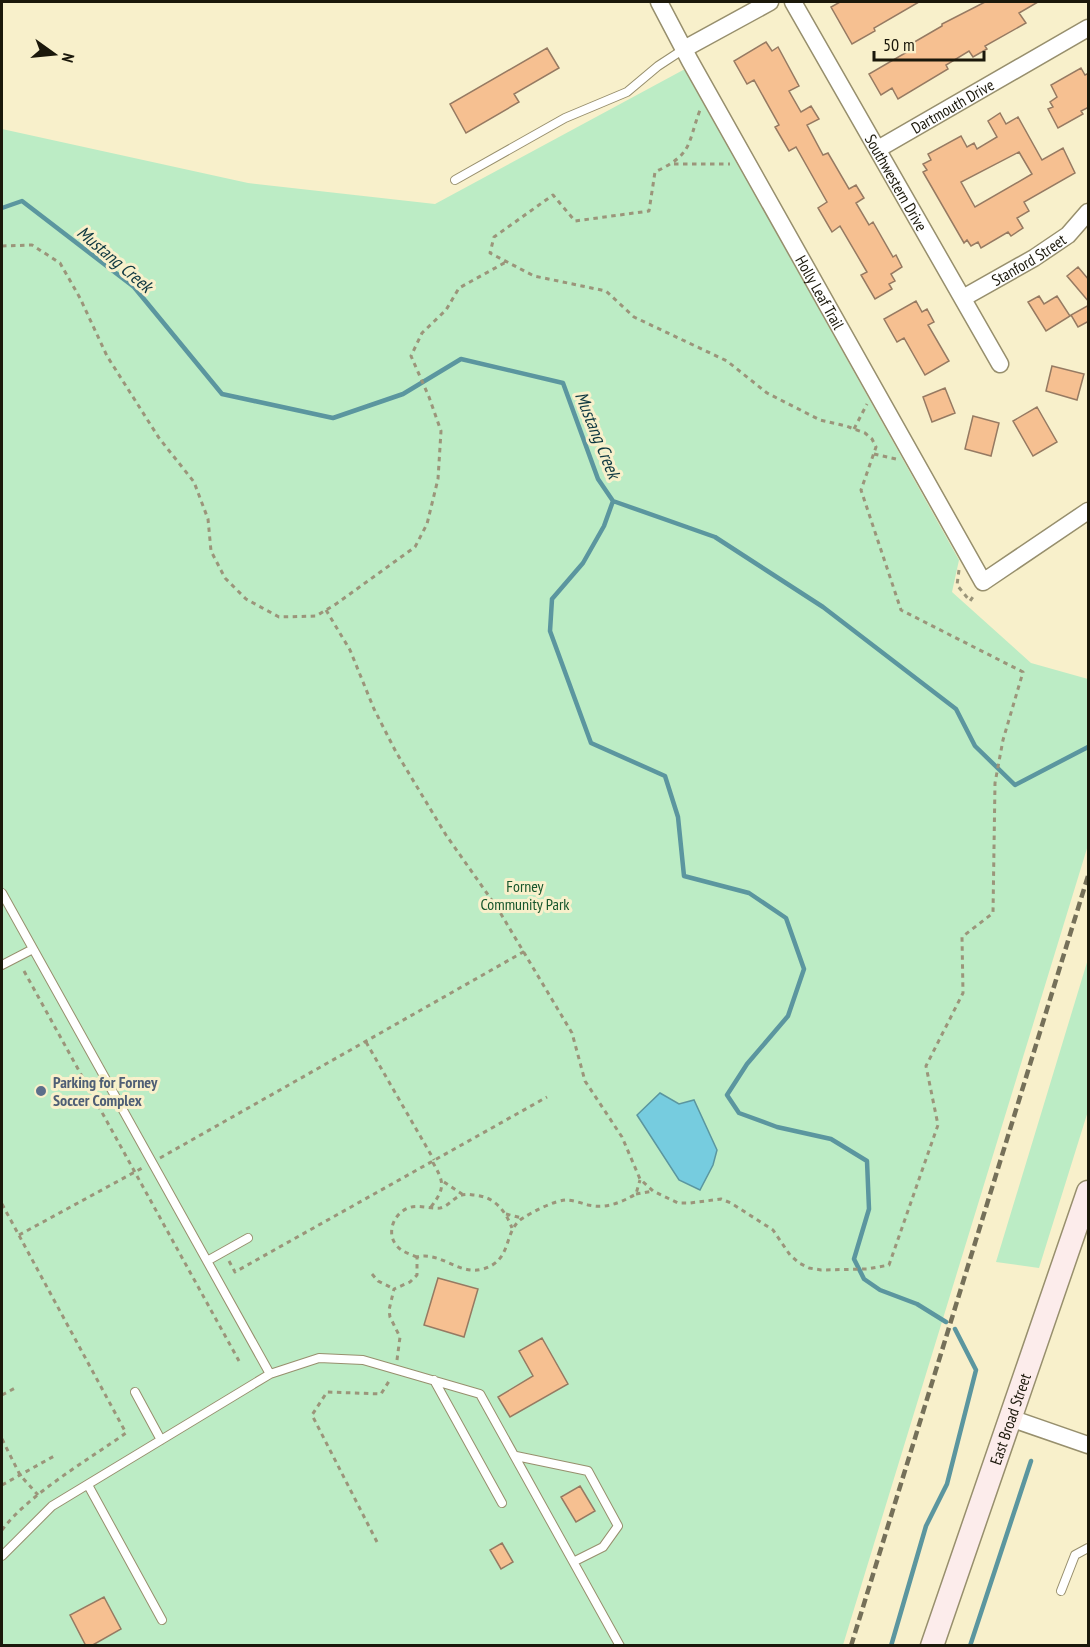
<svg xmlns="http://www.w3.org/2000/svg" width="1090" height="1647" font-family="'PT Sans Narrow',sans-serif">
  <rect width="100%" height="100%" fill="#f8f0cb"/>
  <path fill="#bcecc5" d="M685,69L959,560L952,592L1031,663L1088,679V845L843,1645H2V129L248,183L435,204Z
    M1088,959V1111L1039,1268L996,1262Z"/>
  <path fill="#76ccdf" stroke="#5b969f" stroke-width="1.5" d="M660,1093L679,1104L694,1100L717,1150L713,1165L700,1190L679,1180L637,1115Z"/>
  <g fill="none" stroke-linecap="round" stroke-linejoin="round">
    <path stroke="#5b969f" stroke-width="4.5" d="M2,208L22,201L134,287L222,394L333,418L403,394L461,359L563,383L598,479L613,501L715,537L823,607L956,709L975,746L1015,785L1088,747
      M613,501L604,526L583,563L552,599L550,631L591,743L665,776L678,817L684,876L749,893L786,918L804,969L788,1016L747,1064L727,1095L739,1113L777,1127L831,1139L867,1161L869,1209L854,1259L864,1279L880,1290L917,1304L946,1322
      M891,1646L926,1526L947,1484L976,1370L955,1329
      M970,1646L1031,1461"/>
  </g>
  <path fill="#f6c091" stroke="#967a62" stroke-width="1.5" fill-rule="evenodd" d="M840,2H919L874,28L875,31L852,44L831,7Z
    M985,2H1038L1019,13L1026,23L985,46L987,49L973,57L969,51L946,65L948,69L898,99L892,88L881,95L869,74L907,52L904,48L942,26V24Z
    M766,42L772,51L778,47L799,86L789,91L801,112L811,106L819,119L807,125L823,155L828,153L849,189L856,185L864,198L856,203L869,225L873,222L893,257L896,255L902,267L891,274L895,281L889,284L892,289L875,299L861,275L867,272L840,226L832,232L818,208L827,202L796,147L789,151L775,127L779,125L754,80L747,84L734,61Z
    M547,48L559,68L514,94L519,102L466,133L450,104Z
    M1081,68L1085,75L1089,73V107L1081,111L1083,114L1058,128L1048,109L1053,107L1050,102L1057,97L1051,85Z
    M1000,113L1006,124L1018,117L1042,160L1063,148L1075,173L1024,202L1029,211L1017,218L1023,228L1011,236L1008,232L981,248L978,242L971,246L967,240L964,243L923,172L927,170L923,164L931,160L928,154L961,136L967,147L974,143L977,149L997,137L988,121ZM1019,152L1032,174L975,207L961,182Z
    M1078,267L1089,280V302L1067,276Z
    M1039,296L1044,304L1057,296L1070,316L1046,331L1028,302Z
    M916,301L922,312L927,309L934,322L928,325L949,361L925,375L904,338L897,342L884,319Z
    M1089,305V321L1078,327L1071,315Z
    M1052,366L1084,374L1077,400L1046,391Z
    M945,388L955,413L932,422L923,397Z
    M1037,407L1057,442L1033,456L1013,421Z
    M973,416L999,423L991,456L965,449Z
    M438,1278L478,1289L464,1337L424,1325Z
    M542,1338L568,1384L510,1417L498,1397L533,1376L519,1351Z
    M580,1486L595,1511L576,1522L561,1497Z
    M502,1543L513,1562L501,1569L490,1550Z
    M104,1597L121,1629L91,1646H86L70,1615Z"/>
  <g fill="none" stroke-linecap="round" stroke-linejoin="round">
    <g stroke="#978f6d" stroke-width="10">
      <path id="service" d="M455,180L565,118L627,92L658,66L684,49
        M2,893L270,1374
        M2,965L33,949
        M207,1261L248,1238
        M434,1380L502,1503
        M135,1392L161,1440
        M516,1456L588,1471L618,1526L603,1547L575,1561
        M88,1485L162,1620
        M2,1556L52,1506L270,1374L319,1358L363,1360L480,1394L620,1646
        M1061,1591L1075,1555L1088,1548"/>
    </g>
    <g stroke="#978f6d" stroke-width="19">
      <g id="minor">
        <path id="s1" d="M659,2L690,61L983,582L1088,511"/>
        <path id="s2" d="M793,2L1000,364"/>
        <path d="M684,49L770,2"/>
        <path id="s3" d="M878,149L1088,28"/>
        <path id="s4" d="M963,298L1034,258L1068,235L1088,212"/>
        <path d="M1010,1418L1088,1445"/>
      </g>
    </g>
    <g stroke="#978f6d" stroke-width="25">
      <g id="secondary">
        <path id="s5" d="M932,1646L1088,1192"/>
      </g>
    </g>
    <path stroke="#9b957a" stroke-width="3" stroke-dasharray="4.5 4.5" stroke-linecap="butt" d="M674,164H730
      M2,246L32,245L60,263L80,298L107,356L159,438L194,482L208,519L211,551L225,578L246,599L279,617L316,616L336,604L415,547L427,524L438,479L441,431L429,397L411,356L422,333L446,310L459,288L506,262
      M854,429L867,404
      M874,454L896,459
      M959,570L957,585L970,601L975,594
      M326,610L350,650L374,709L396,752L446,835L498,909L572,1033L585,1081L622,1137L640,1179L653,1191L678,1203H690L721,1199L731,1203L773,1230L790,1255L799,1263L809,1268L821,1270L867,1269L889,1265L938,1125L926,1066L963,993L962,937L993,913L995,783L1003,740L1023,672L901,610L861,490L876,447L872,439L865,433L846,426L820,420L767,393L727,361L634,317L606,291L534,276L490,253L494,237L553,195L575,221L649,211L655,172C693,154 687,145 700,110
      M24,971L239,1361
      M366,1042L434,1160
      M160,1158L525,951
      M444,1182L462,1194
      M636,1194L653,1191
      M2,1204L126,1433C88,1460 29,1494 2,1530
      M431,1207C446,1187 444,1182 432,1161
      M506,1214L522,1218
      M19,1235L144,1167
      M417,1257C410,1254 402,1252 397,1246C386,1234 393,1214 408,1208C418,1204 429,1209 440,1208C447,1207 453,1199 459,1196C463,1194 468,1194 473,1195C494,1196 505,1210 512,1228
      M229,1261L235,1272L547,1097
      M372,1274L378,1281L394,1289
      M397,1360L400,1337L390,1317L389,1310L394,1289L410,1282L417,1275V1257C441,1251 459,1276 483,1269C514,1260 502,1231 523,1218C534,1211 553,1201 566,1200C573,1200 581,1203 588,1205C606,1209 620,1203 636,1194L640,1180
      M2,1395L17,1387
      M2,1439L20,1475L38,1495
      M2,1485L56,1455
      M377,1542L312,1415L327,1392L381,1394L391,1378"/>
    <use href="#service" stroke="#fff" stroke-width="8"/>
    <use href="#minor" stroke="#fff" stroke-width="16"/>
    <use href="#secondary" stroke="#fceceb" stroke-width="22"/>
    <path stroke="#757059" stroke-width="4.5" stroke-dasharray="9 4.5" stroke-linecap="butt" d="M851,1646L1088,876"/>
  </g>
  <circle fill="#5c6f8a" stroke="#f8f0cb" stroke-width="2" cx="41" cy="1091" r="6"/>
  <g text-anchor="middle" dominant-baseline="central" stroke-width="6" stroke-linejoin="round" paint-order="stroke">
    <g font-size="16" fill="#1b180b" stroke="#f8f0cb">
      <text stroke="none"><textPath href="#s3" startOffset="86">Dartmouth Drive</textPath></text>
      <text stroke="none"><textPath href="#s2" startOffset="208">Southwestern Drive</textPath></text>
      <text stroke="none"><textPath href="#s4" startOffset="76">Stanford Street</textPath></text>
      <text stroke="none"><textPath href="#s1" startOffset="332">Holly Leaf Trail</textPath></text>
      <text stroke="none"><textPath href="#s5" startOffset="240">East Broad Street</textPath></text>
    </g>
    <g font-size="16" fill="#16552b" stroke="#f8f0cb">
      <text x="525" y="886">Forney<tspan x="525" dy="18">Community Park</tspan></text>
    </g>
    <g font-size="16" font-weight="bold" fill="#4e5e75" stroke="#f8f0cb" text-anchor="start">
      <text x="53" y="1082">Parking for Forney<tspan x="53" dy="18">Soccer Complex</tspan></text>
    </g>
    <g font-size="18" font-style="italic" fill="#0e3740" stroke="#f8f0cb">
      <text transform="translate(115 259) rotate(40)">Mustang Creek</text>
      <text transform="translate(598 435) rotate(68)">Mustang Creek</text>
    </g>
  </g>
  <rect width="1090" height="1647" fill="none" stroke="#1b180b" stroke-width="6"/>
  <g transform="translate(54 54) rotate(105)" stroke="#f8f0cb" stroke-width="4.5" paint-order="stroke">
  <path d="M0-4.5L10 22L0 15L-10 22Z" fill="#1b180b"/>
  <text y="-9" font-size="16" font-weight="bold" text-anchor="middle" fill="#1b180b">N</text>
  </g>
  <path d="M874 51v9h110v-9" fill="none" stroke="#1b180b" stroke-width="3"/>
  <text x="883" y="51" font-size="18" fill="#1b180b" stroke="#f8f0cb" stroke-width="4.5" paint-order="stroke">50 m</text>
</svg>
